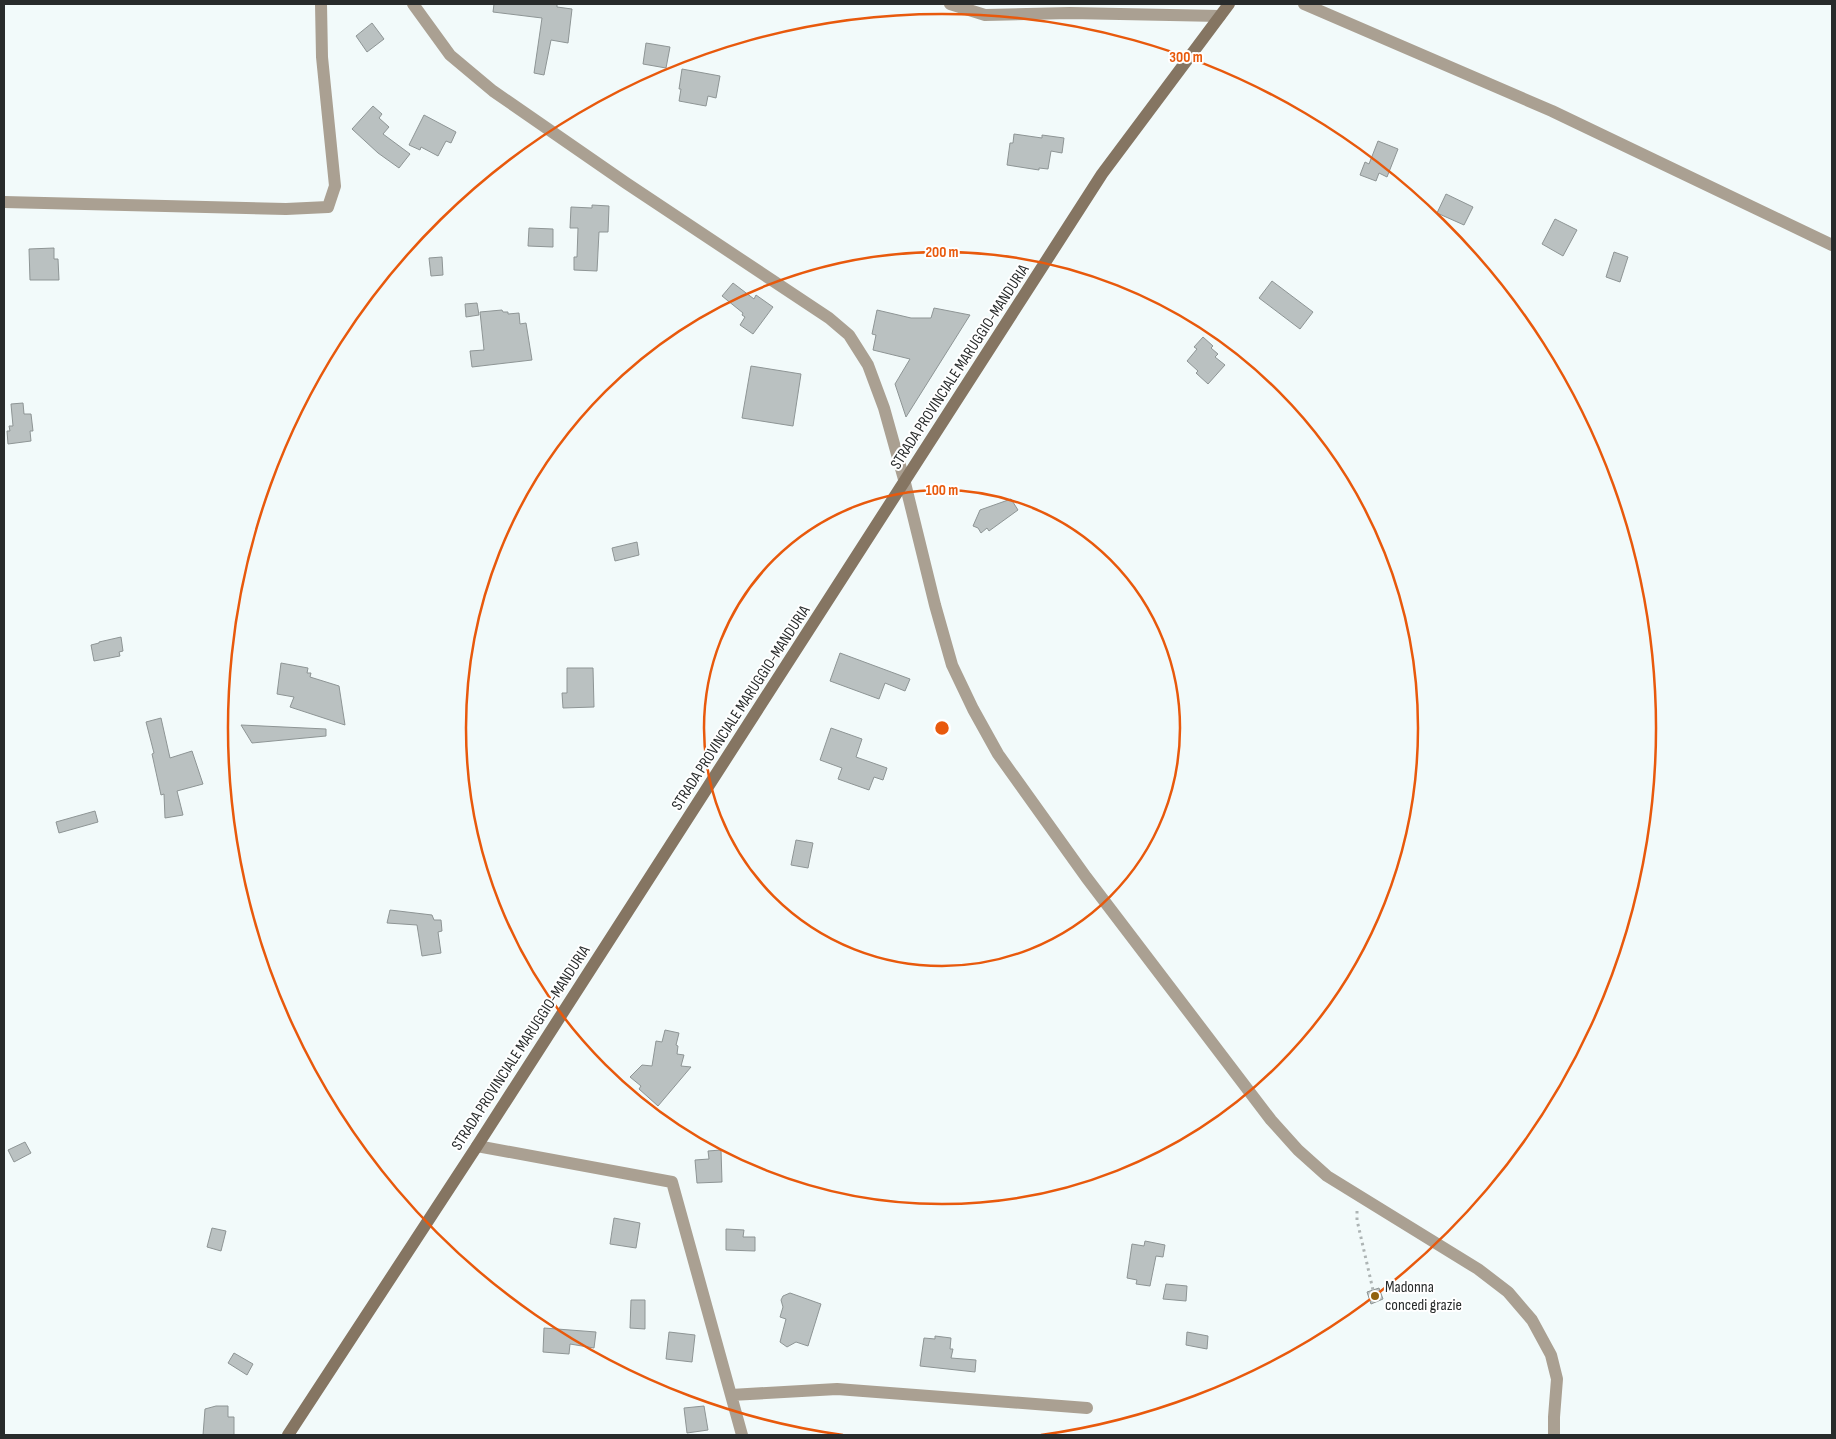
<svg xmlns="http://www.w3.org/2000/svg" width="1836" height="1439" font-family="'Sofia Sans Condensed',sans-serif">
  <rect width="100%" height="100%" fill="#f2fafa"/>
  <path fill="#bac1c1" stroke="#8e9595" d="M494,4H557V7L572,9L568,43L551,40L544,75L534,73L542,18L493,12Z
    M372,23L384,39L367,52L356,36Z
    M646,43L670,47L666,68L643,64Z
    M682,69L720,76L716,98L708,96L706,106L679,101L681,89H679Z
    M373,106L382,114L379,118L389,127L383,134L410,154L399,168L378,153L352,129Z
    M424,115L456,132L451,143L446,141L438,156L421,147L420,150L409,145Z
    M1014,134L1042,138V135L1064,138L1062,153L1051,151L1048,169L1039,168V170L1007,165L1010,143H1013Z
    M1378,141L1398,149L1387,177L1379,173L1376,181L1360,175L1365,162L1369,164Z
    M1446,194L1473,207L1464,225L1437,213Z
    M592,205L609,206L608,232H599L597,271L574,270V257H577L578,228H570L571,207L592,208Z
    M1555,219L1577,230L1563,256L1542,244Z
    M529,228L553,229V247L528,246Z
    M54,248V259H58L59,280H30L29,249Z
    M1614,252L1628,257L1620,282L1606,277Z
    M442,257L443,275L431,276L429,258Z
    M1272,281L1313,312L1300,329L1259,298Z
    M733,283L754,299L756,295L773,307L753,334L740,325L745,317L742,315L743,313L722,296Z
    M477,303L479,315L466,317L465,304Z
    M934,308L970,315L906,417L895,384L910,359L873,350L876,335L872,334L877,310L911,318H931Z
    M502,310L503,312H508V314L519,313L520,324L526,323L532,360L472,367L470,351L484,350L480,312Z
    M1203,337L1213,346L1211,348L1218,354L1215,357L1225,365L1208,384L1196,373L1198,371L1187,361L1197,349L1194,347Z
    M751,366L801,374L793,426L742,418Z
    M23,403L24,414H31L33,431H30L31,441L8,444L7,431H10L9,426H13L11,404Z
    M1011,499L1018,510L989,531L987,528L981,533L978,528L973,526L980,510Z
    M637,542L639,555L615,561L612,548Z
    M121,637L123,651L119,652L120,656L94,661L91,645L99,643V642Z
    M840,653L910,679L905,691L885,683L879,699L830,681Z
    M281,663L308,668L307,673H311L310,677L339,686L345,725L290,707L294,697L277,694Z
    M567,668H593L594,707L563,708L562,693H567Z
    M161,718L170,758L192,751L203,784L177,791L183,815L165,818L164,794L161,795L152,754L154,753L146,722Z
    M241,725L326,729V736L252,743Z
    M831,728L862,739L856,757L887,768L883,780L874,777L869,790L838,779L842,768L820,760Z
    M95,811L98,822L59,833L56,822Z
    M796,840L813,843L808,868L791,865Z
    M390,910L432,915L434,920H441L442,931L438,932L441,953L422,956L417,925L387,923Z
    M665,1030L679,1033L676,1045L678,1046L677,1054L684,1055L681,1066L691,1067L658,1106L639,1089L641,1086L630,1077L642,1065L652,1066L656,1041L662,1042Z
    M25,1142L31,1153L14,1162L8,1150Z
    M721,1150L722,1182L697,1183L695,1160L709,1159L708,1151Z
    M614,1218L640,1223L636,1248L610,1244Z
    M212,1228L226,1231L221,1251L207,1247Z
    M726,1229L744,1230L743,1237H755V1251L726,1250Z
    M1145,1241L1165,1245L1163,1257L1156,1256L1150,1286L1136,1284L1137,1280L1127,1278L1132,1244L1144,1246Z
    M1166,1284L1187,1286L1186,1301L1163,1299Z
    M1379,1288L1383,1299L1371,1304L1367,1292Z
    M790,1293L821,1304L808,1346L796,1342L787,1347L780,1342L786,1319L780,1317L783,1307L781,1300L783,1296Z
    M631,1300H645V1329L630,1328Z
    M544,1328L596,1332L594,1348L570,1344L569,1354L543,1352Z
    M669,1332L695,1335L692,1362L666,1359Z
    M1187,1332L1208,1336L1207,1349L1186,1345Z
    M935,1336L951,1338L950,1349H953L951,1358L976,1360L975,1372L920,1366L924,1338L935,1339Z
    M234,1353L253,1364L247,1375L228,1363Z
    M216,1406H228V1417H234V1435H203L205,1409Z
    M704,1406L708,1430L687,1433L684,1408Z"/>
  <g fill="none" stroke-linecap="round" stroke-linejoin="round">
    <path stroke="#adb4b4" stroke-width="3" stroke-dasharray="2.5 4" stroke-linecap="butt" d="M1357,1211V1220L1373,1290"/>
    <path stroke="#aaa092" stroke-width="12" d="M413,4L450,55L493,91L626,183L829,318L849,335L868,365L884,408L905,483L935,605L952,665L973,709L998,754L1086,877L1271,1120L1298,1150L1327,1176L1478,1269L1508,1292L1532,1320L1551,1355L1557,1379L1554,1417V1435
      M950,4L985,15L1070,13L1220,16
      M1304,4L1552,111L1832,245
      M4,202L286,209L328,207L335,186L322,57L321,4
      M477,1146L672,1182L742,1435
      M731,1395L837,1389L1087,1408"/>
    <path stroke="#857562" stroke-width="12" d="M288,1435L477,1146L1102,174L1229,4"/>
  </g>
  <g fill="none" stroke="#e8590c" stroke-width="2.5">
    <circle cx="942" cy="728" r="238"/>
    <circle cx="942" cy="728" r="476"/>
    <path d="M843 1435A714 714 0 1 1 1041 1435"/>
  </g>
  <circle fill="#91610e" stroke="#fff" stroke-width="2" cx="1375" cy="1296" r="5"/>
  <g text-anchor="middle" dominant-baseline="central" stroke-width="4" stroke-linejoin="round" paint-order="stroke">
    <g font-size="16" fill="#282b2b" stroke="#fff">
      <text transform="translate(960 367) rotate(-57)">STRADA PROVINCIALE MARUGGIO-MANDURIA</text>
      <text transform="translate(741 708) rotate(-57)">STRADA PROVINCIALE MARUGGIO-MANDURIA</text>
      <text transform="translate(521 1048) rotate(-57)">STRADA PROVINCIALE MARUGGIO-MANDURIA</text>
    </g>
    <g font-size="16" fill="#282b2b" stroke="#fff" text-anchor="start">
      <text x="1385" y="1287">Madonna<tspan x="1385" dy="18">concedi grazie</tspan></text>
    </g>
  </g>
  <circle cx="942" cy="728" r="8" fill="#e8590c" stroke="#fff" stroke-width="2.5"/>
  <g font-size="15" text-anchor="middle" font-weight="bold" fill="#e8590c" stroke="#fff" stroke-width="4" stroke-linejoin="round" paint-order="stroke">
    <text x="1186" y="62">300 m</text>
    <text x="942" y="257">200 m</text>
    <text x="942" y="495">100 m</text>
  </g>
  <rect width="1836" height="1439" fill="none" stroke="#282b2b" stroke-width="10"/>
</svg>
